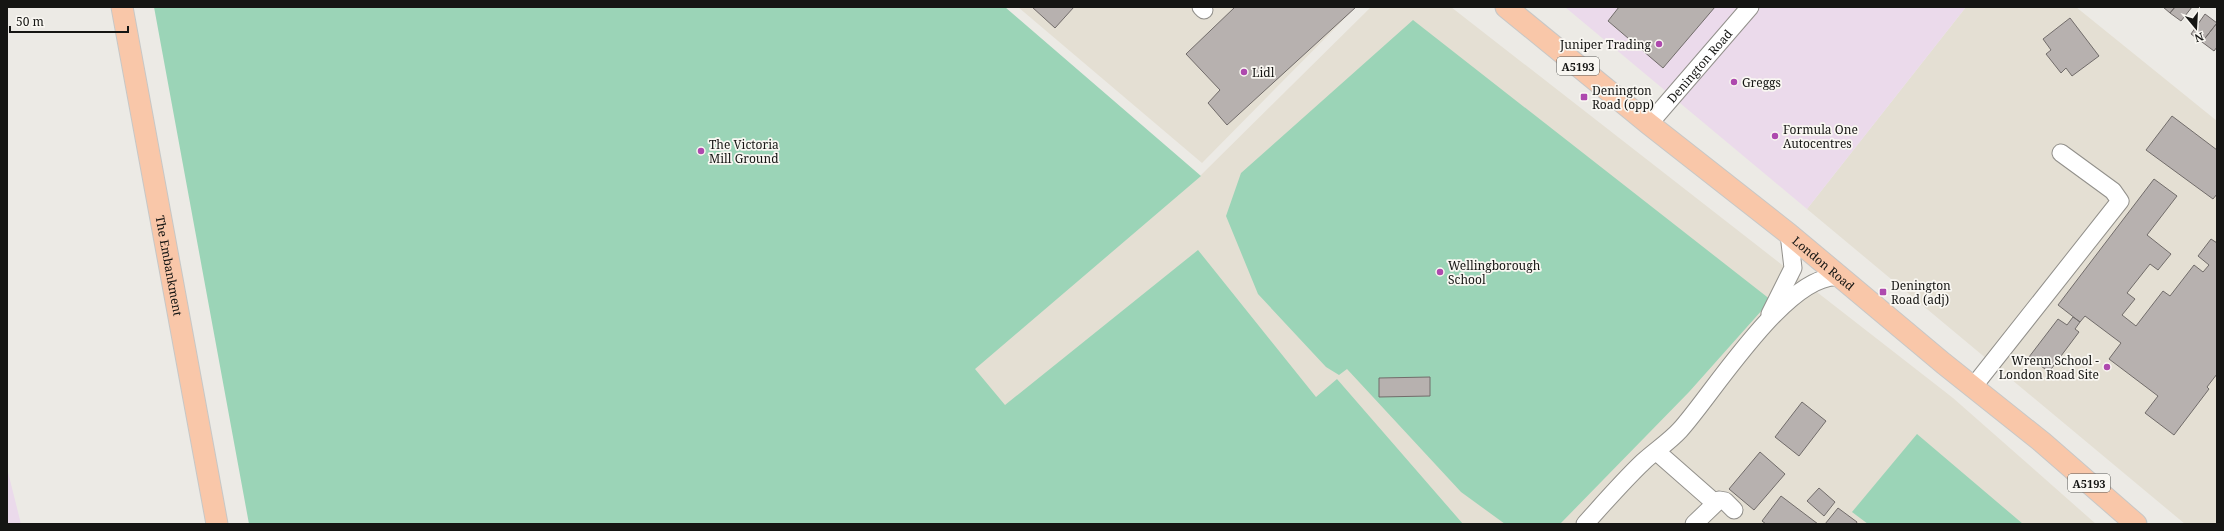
<svg xmlns="http://www.w3.org/2000/svg" width="2224" height="531" font-family="'Noto Serif',serif">
  <rect width="100%" height="100%" fill="#eceae5"/>
  <path fill="#e4dfd3" d="M1018,7H1356L1202,163Z
    M1371,7H1451L1953,398L2096,524H784L1200,176Z
    M1966,7H2076L2217,121V524H2185L1807,209Z"/>
  <path fill="#ebdaeb" d="M1565,7H1966L1807,209Z
    M7,468L21,524H7Z"/>
  <path fill="#9bd4b7" d="M154,7H1005L1201,176L975,369L1005,405L1198,250L1316,397L1337,379L1463,524H249Z
    M1413,20L1771,300L1689,392L1560,524H1505L1461,492L1347,369L1339,375L1326,367L1258,294L1226,216L1241,173Z
    M1917,434L2023,524H1868L1852,512Z"/>
  <path fill="#b7b1af" stroke="#716c6a" d="M1032,7H1074L1055,28Z
    M1235,7H1356L1227,125L1208,103L1220,90L1186,54Z
    M1619,7H1715L1663,68L1608,21Z
    M2163,7H2175L2170,13Z
    M2175,7H2192L2181,21L2170,13Z
    M2205,14L2217,23L2202,42L2191,34Z
    M2070,18L2099,56L2072,76L2066,68L2061,73L2046,54L2051,50L2043,39Z
    M2217,23V47L2214,51L2202,42Z
    M2172,116L2217,150V194L2213,199L2146,150Z
    M2154,179L2177,196L2147,235L2171,254L2158,270L2150,264L2127,293L2135,299L2122,315L2136,326L2163,291L2170,296L2194,265L2203,272L2209,265L2198,256L2211,239L2217,243V374L2207,387L2209,389L2174,435L2145,413L2158,396L2109,359L2121,343L2085,316L2080,322L2058,305Z
    M2073,317L2080,322L2075,329L2079,332L2049,372L2029,357L2058,319L2067,325Z
    M1430,377V396L1379,397V378Z
    M1802,402L1826,421L1799,456L1775,437Z
    M1760,452L1785,474L1754,510L1729,489Z
    M1819,488L1835,502L1824,516L1807,501Z
    M1781,496L1818,524H1766L1762,521Z
    M1838,508L1857,522L1856,524H1825Z"/>
  <g fill="none" stroke-linecap="round" stroke-linejoin="round">
    <g stroke="#92908b" stroke-width="19">
      <g id="minor">
        <path d="M1201,7L1204,10"/>
        <path id="s1" d="M1649,124L1750,7"/>
        <path d="M1770,314L1793,268L1789,234"/>
        <path d="M1973,387L2120,201L2113,191L2061,153"/>
        <path d="M1657,452L1715,503"/>
        <path d="M1585,524C1604,503 1623,481 1643,462C1655,451 1669,442 1680,430C1713,394 1788,270 1841,277"/>
        <path d="M1694,524L1719,500L1725,501L1734,510"/>
      </g>
    </g>
    <g stroke="#c7c7c6" stroke-width="23">
      <g id="major">
        <path id="s2" d="M122,7L217,524"/>
        <path id="s3" d="M1506,7L1649,124L1789,234L1943,363L2042,442L2136,524"/>
      </g>
    </g>
    <use href="#minor" stroke="#fff" stroke-width="17"/>
    <use href="#major" stroke="#f9c7a9" stroke-width="21"/>
  </g>
  <g fill="#ae49ae" stroke="#f9f7f2" stroke-width="1.5">
    <circle cx="1659" cy="44" r="4"/>
    <circle cx="1244" cy="72" r="4"/>
    <circle cx="1734" cy="82" r="4"/>
    <rect x="1580" y="93" width="8" height="8" rx="2"/>
    <circle cx="1775" cy="136" r="4"/>
    <circle cx="701" cy="151" r="4"/>
    <circle cx="1440" cy="272" r="4"/>
    <rect x="1879" y="288" width="8" height="8" rx="2"/>
    <circle cx="2107" cy="367" r="4"/>
  </g>
  <g text-anchor="middle" dominant-baseline="central" stroke-width="3.5" stroke-linejoin="round" paint-order="stroke">
    <g fill="#f9f7f2" stroke="#595956" stroke-width="1">
      <rect x="1557" y="57" width="42" height="18" rx="3"/>
      <rect x="2068" y="474" width="42" height="18" rx="3"/>
    </g>
    <g font-size="11" font-weight="bold" fill="#151513">
      <text x="1578" y="66">A5193</text>
      <text x="2089" y="483">A5193</text>
    </g>
    <g font-size="12" fill="#151513" stroke="#f9f7f2" text-anchor="start">
      <text x="1651" y="44" text-anchor="end">Juniper Trading</text>
      <text x="1252" y="72">Lidl</text>
      <text x="1742" y="82">Greggs</text>
      <text x="1592" y="90">Denington<tspan x="1592" dy="14">Road (opp)</tspan></text>
      <text x="1783" y="129">Formula One<tspan x="1783" dy="14">Autocentres</tspan></text>
      <text x="709" y="144">The Victoria<tspan x="709" dy="14">Mill Ground</tspan></text>
      <text x="1448" y="265">Wellingborough<tspan x="1448" dy="14">School</tspan></text>
      <text x="1891" y="285">Denington<tspan x="1891" dy="14">Road (adj)</tspan></text>
      <text x="2099" y="360" text-anchor="end">Wrenn School -<tspan x="2099" dy="14">London Road Site</tspan></text>
    </g>
    <g font-size="12" fill="#151513" stroke="#f9f7f2">
      <text stroke="none"><textPath href="#s1" startOffset="77">Denington Road</textPath></text>
      <text stroke="none"><textPath href="#s3" startOffset="408">London Road</textPath></text>
      <text stroke="none"><textPath href="#s2" startOffset="263">The Embankment</textPath></text>
    </g>
  </g>
  <rect width="2224" height="531" fill="none" stroke="#151513" stroke-width="16"/>
  <g transform="translate(2196 28) rotate(162)" stroke="#f9f7f2" stroke-width="3" paint-order="stroke">
  <path d="M0-3L7 15L0 10L-7 15Z" fill="#151513"/>
  <text y="-6" font-size="11" font-weight="bold" text-anchor="middle" fill="#151513">N</text>
  </g>
  <path d="M10 26v6h118v-6" fill="none" stroke="#151513" stroke-width="2"/>
  <text x="16" y="26" font-size="12" fill="#151513" stroke="#f9f7f2" stroke-width="3" paint-order="stroke">50 m</text>
</svg>
